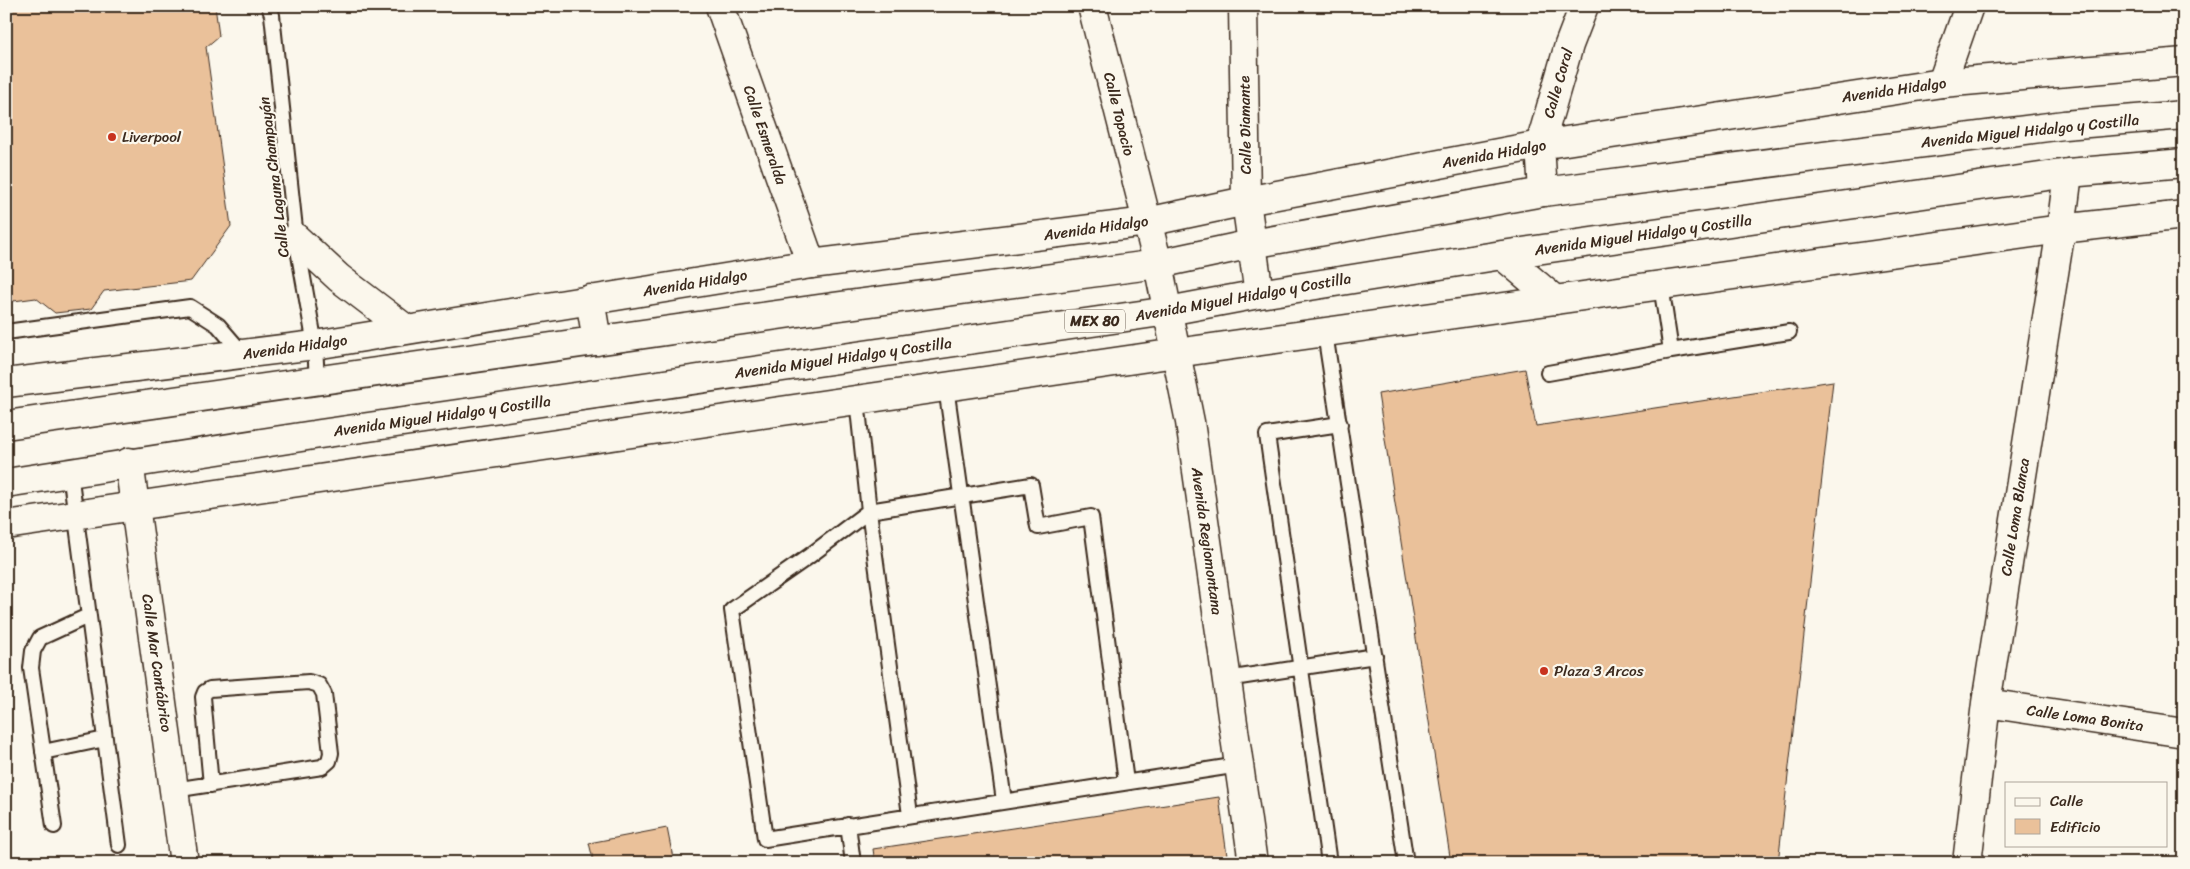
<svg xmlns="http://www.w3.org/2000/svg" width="2190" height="869" font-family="Sriracha,sans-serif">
  <rect width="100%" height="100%" fill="#fbf7ec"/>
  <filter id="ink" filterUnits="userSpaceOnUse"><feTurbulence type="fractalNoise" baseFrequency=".02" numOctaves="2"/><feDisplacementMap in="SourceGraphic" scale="10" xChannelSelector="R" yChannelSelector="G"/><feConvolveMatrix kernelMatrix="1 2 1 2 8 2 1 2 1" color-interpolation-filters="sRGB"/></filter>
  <g filter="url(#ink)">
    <path fill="#eac19a" stroke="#3b2a1e" d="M6,6H215L219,36L206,47L231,226L191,281L104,291L91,309L55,313L36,298L6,302Z
      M1525,369L1536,426L1833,381L1778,863H1451L1378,394Z
      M1219,797L1228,863H875L873,849Z
      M667,828L674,863H594L589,843Z"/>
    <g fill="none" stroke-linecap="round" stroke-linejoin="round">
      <g stroke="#3b2a1e" stroke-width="18">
        <path id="lane" d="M269,6L272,15L296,238L315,345L317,381
          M6,332L190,307L218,325L243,354
          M1325,333L1406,863
          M1671,351L1789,332
          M1548,373L1671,351L1661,285
          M946,387L1004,801
          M857,400L869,511L808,557L732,610L765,839L1239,765
          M70,472L119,845
          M1227,679L1375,656
          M43,752L105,739
          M174,790L322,767L329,761L331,753L324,694L319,685L309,682L210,689L205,692L203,697L211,785
          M910,815L869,511L1031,485L1038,527L1091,517L1126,782
          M848,825L853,863
          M54,826L31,668L33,651L40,638L88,616
          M1329,863L1267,435L1340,424"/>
      </g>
      <g stroke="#3b2a1e" stroke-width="31">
        <path id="street" d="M720,6L811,264
          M1092,6L1158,264L1190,422L1253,863
          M1243,6L1246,201L1259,294
          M1942,83L1969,6
          M1543,192L1540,145L1569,45L1584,6
          M129,462L184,863
          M1986,703L2184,733
          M1967,863L1986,703L2061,229L2068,173"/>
      </g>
      <g stroke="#3b2a1e" stroke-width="31">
        <path id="secondary" d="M296,238L339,278L406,329
          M6,383L315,345L811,264L1147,222L1246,201L1540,145L1942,83L2184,62
          M6,525L1176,353L2061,229L2184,215"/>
      </g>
      <g stroke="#3b2a1e" stroke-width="31">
        <path id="primary" d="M1502,255L1555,300
          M590,299L597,341
          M6,425L833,307L1158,264L1252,244L1543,192L2064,125L2184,115
          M6,483L320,434L1168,311L1259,294L1502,255L2068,173L2184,163"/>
      </g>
      <use href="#lane" stroke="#fbf7ec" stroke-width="14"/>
      <use href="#street" stroke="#fbf7ec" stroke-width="28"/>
      <use href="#secondary" stroke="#fbf7ec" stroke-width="28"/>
      <use href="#primary" stroke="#fbf7ec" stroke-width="28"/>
    </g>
  </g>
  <g fill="#c8321e" stroke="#fbf7ec" stroke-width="2">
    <circle cx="112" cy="137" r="5"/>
    <circle cx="1544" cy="671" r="5"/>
  </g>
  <g text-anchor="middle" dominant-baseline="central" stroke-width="4.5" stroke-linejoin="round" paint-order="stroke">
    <rect fill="#fbf7ec" stroke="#75685c" stroke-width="1" x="1065" y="309.5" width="60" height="23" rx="4"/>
    <g font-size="14" font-weight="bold" fill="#3b2a1e">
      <text x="1095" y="321">MEX 80</text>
    </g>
    <g font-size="15" fill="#3b2a1e" stroke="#fbf7ec">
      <text transform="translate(1558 83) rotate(-74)">Calle Coral</text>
      <text transform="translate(1894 90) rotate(-8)">Avenida Hidalgo</text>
      <text transform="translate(1119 114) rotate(76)">Calle Topacio</text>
      <text transform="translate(1245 125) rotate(-91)">Calle Diamante</text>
      <text transform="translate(2030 131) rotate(-6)">Avenida Miguel Hidalgo y Costilla</text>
      <text transform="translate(765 135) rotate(71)">Calle Esmeralda</text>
      <text transform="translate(1494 154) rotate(-10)">Avenida Hidalgo</text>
      <text transform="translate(274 177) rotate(-97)">Calle Laguna Champayán</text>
      <text transform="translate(1096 228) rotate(-8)">Avenida Hidalgo</text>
      <text transform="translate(1643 235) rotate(-8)">Avenida Miguel Hidalgo y Costilla</text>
      <text transform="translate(695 283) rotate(-9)">Avenida Hidalgo</text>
      <text transform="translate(1243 297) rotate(-10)">Avenida Miguel Hidalgo y Costilla</text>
      <text transform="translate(295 347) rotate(-8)">Avenida Hidalgo</text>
      <text transform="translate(843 358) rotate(-8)">Avenida Miguel Hidalgo y Costilla</text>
      <text transform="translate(442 416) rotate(-8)">Avenida Miguel Hidalgo y Costilla</text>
      <text transform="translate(2015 517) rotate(-81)">Calle Loma Blanca</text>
      <text transform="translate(1207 541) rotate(82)">Avenida Regiomontana</text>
      <text transform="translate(157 663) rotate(82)">Calle Mar Cantábrico</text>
      <text transform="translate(2085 718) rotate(8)">Calle Loma Bonita</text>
    </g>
    <g font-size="15" fill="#3b2a1e" stroke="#fbf7ec" text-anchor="start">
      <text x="122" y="137">Liverpool</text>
      <text x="1554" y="671">Plaza 3 Arcos</text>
    </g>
  </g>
  <rect width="2190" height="869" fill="none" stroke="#fbf7ec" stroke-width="25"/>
  <rect x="12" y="12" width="2165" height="844" fill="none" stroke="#3b2a1e" stroke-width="2" filter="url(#ink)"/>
  <rect x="2005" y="782" width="162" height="65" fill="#fbf7ec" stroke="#aea59a"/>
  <rect x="2015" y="798" width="25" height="8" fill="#fbf7ec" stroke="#aea59a"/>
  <text x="2050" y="806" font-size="15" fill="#3b2a1e">Calle</text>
  <rect x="2015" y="819" width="25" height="15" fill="#eac19a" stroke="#aea59a"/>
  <text x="2050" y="832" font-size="15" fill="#3b2a1e">Edificio</text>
</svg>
